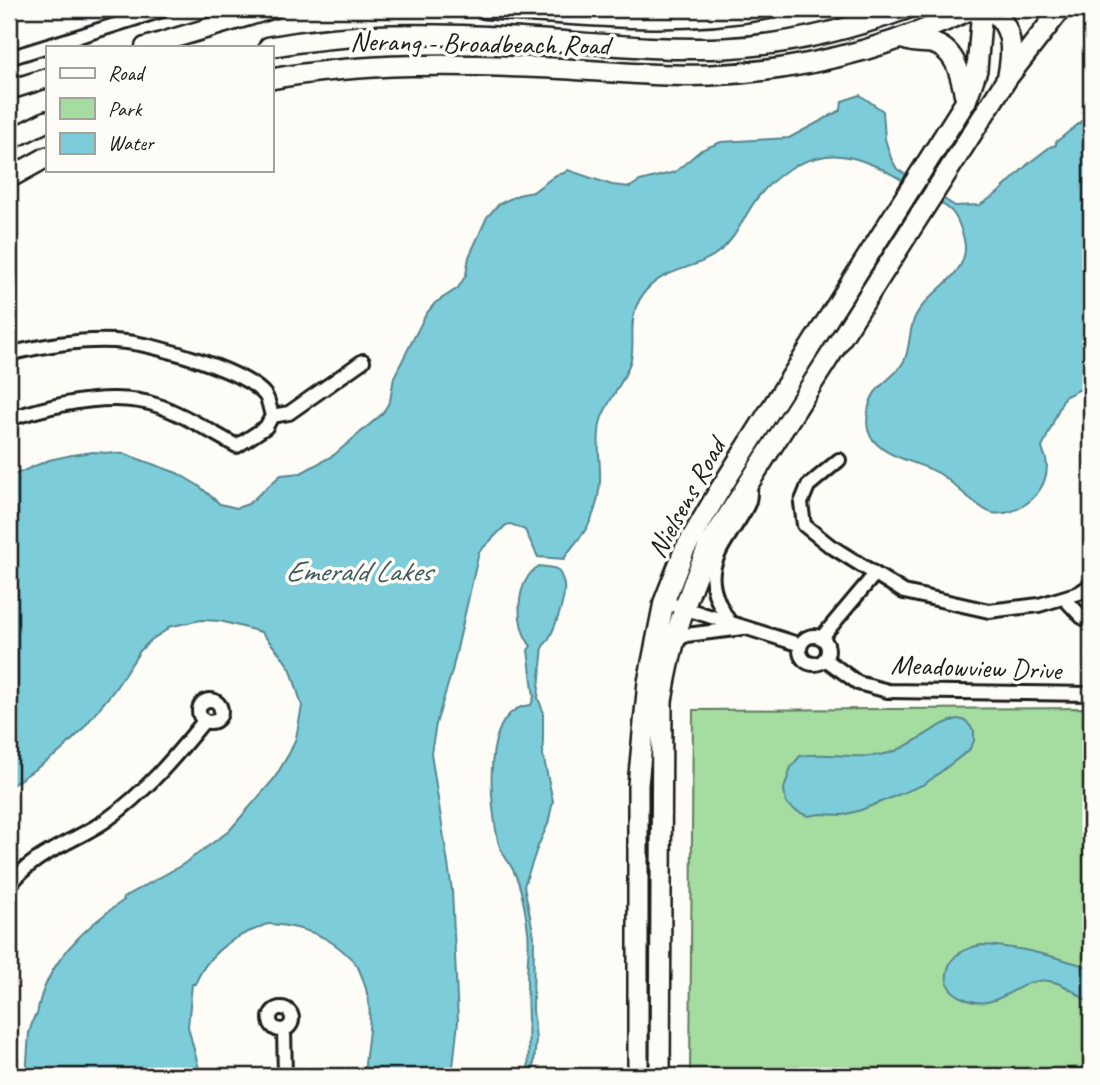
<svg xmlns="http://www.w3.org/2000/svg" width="1100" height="1085" font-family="Caveat,sans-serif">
  <rect width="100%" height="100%" fill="#fdfcf7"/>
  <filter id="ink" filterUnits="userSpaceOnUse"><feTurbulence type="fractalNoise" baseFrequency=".0143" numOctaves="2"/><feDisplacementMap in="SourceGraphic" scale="14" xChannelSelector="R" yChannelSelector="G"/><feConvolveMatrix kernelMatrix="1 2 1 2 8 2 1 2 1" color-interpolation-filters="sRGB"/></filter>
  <g filter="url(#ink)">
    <path fill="#a5dca0" stroke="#607c5e" stroke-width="2" d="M1091,708V1076H690L693,710Z"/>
    <path fill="#7cccd9" stroke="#56868d" stroke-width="2" d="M860,95L883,111L885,139L891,158L897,169L955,206L980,205L998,193L1029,163L1050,147L1056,145V142L1091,114V384L1064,397L1042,448C1043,452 1045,455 1046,459C1053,489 1019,518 992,513C978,509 954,483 940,474C918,461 883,459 870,435C866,427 867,420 868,412C871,384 893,382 904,361C911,347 908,329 916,315C929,290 966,278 965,246C964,236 959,221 953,213C948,206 936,201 928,196C902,180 860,151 826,156C796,161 777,174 758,197C745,213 737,237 721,250C693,274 653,265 636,307C629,324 635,342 631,359C626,380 610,397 602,417C595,437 601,461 600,481C599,499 593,522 581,536C575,544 569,550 564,559L538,557L525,530L511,524L506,525L479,552L452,671L436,724L431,753L452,890L458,1021L452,1076H364C367,1031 378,1011 358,967C356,962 338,946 331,942C313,930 292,926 271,924C265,923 261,927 256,929C227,939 207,956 195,984H192L188,1027L201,1076H26L29,1033L34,1017L37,1015C44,964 85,927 124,900L123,898L182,865L229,831L274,779L290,752L296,738L302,706L291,670L281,655L261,632L220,621L201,620L168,627V629L151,640L140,651L115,689L81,731L60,752L9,787V477L49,460L72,455L93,452L125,454L177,473L199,486L220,504L237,508L248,504L281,475L301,473L334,455L382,414L390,401L394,377L426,314L435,303L458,288L466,275L469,257L487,217L499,204L518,195L533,192L556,175L564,173L568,170L612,185L630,187L640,181L675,172L701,150L721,142L789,138L841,110L842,101Z
      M539,566L554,568L558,570C562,576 565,585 564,593C563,605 552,639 543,646L538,698L543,711V755L553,801L548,824L538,846L524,886L534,936L533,1010L536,1039L533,1076H528C530,1044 527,1012 527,980C527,964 530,947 528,931C526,915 522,889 515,874C510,862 501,854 498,841C491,805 479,709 531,705L534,697L528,650L531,646C514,626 515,580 539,566Z
      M958,719L966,721L974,731V741L969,750L925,784L861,810L843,815L820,814L808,816L796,811L786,803L784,789L791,767L800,756C830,751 859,761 889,753C915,746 934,724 958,719Z
      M981,945C1018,946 1056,957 1091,968V1005C1079,994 1066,984 1049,981C1016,976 998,1017 961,997C955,994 948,989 947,981C946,975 948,966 952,960C959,951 970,947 981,945Z"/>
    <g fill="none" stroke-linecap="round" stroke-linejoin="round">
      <g stroke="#1c1c1c" stroke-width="18">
        <path id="street" d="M9,58L166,9
          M9,354C45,345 88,338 126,342C157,345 246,371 265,395C269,400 270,410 272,416L266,427L237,446C212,433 186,415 159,406C114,390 52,405 9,419
          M272,416L289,413L363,361
          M839,460L808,486L801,503L804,525L829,545L904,592L989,611L1039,605L1079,593L1091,585
          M1064,598L1082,617L1091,622
          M664,602L801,645
          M729,621C700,577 713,560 739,520C748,505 751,502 750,484
          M800 650a14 14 0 1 1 28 0a14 14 0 1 1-28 0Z
          M822,637L875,574
          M673,643L686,635L743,628
          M825,659L858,683L888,691L1091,694
          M199 711a11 11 0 1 1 22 0a11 11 0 1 1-22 0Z
          M9,887C29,855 74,842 105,821C145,793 174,758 204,721
          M270 1019a11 11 0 1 1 22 0a11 11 0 1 1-22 0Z
          M284,1030L285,1076"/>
      </g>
      <g stroke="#1c1c1c" stroke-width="23">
        <path id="secondary" d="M485,9C582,15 672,27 769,9
          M145,47L272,9
          M9,90L47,78"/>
      </g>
      <g stroke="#1c1c1c" stroke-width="24">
        <path id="primary" d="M990,9C1013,26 1013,49 1008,75
          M904,39C913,43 921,42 931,43C958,49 961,79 966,101
          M269,47C350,32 431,33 513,38C583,42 654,51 725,48C787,45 848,30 906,9
          M271,79C364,62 458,64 552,68C605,71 659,77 711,75C802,71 890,48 972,9
          M9,140L47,121
          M9,178L47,157
          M638,1076V785L648,682L664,602L684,551L719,491L966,101L977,70L982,9
          M660,1076L662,701C671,645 685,599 708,547L1008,77L1061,9"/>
      </g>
      <use href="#street" stroke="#fdfcf7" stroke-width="12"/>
      <use href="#secondary" stroke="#fdfcf7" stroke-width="18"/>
      <use href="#primary" stroke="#fdfcf7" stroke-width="19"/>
    </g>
  </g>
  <g text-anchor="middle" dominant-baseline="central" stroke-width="7" stroke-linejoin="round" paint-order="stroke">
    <g font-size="28" fill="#1c1c1c" stroke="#fdfcf7">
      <text transform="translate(480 43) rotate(1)">Nerang - Broadbeach Road</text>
      <text transform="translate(686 498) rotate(-61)">Nielsens Road</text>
      <text transform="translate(976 667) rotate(2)">Meadowview Drive</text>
    </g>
    <g font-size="30" font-style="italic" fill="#3e5a5e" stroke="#fdfcf7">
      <text x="358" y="571">Emerald Lakes</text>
    </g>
  </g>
  <rect width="1100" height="1085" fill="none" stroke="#fdfcf7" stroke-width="35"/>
  <rect x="18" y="18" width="1065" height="1050" fill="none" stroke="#1c1c1c" stroke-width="2.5" filter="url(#ink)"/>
  <rect x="46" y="46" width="228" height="126" fill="#fdfcf7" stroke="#a3a29f" stroke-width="2"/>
  <rect x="60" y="68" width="35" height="10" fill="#fdfcf7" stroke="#a3a29f" stroke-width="2"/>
  <text x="108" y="80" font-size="21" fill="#1c1c1c">Road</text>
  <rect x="60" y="98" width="35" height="21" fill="#a5dca0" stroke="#a3a29f" stroke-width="2"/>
  <text x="108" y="116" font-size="21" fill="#1c1c1c">Park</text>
  <rect x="60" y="133" width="35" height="21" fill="#7cccd9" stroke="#a3a29f" stroke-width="2"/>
  <text x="108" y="150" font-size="21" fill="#1c1c1c">Water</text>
</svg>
